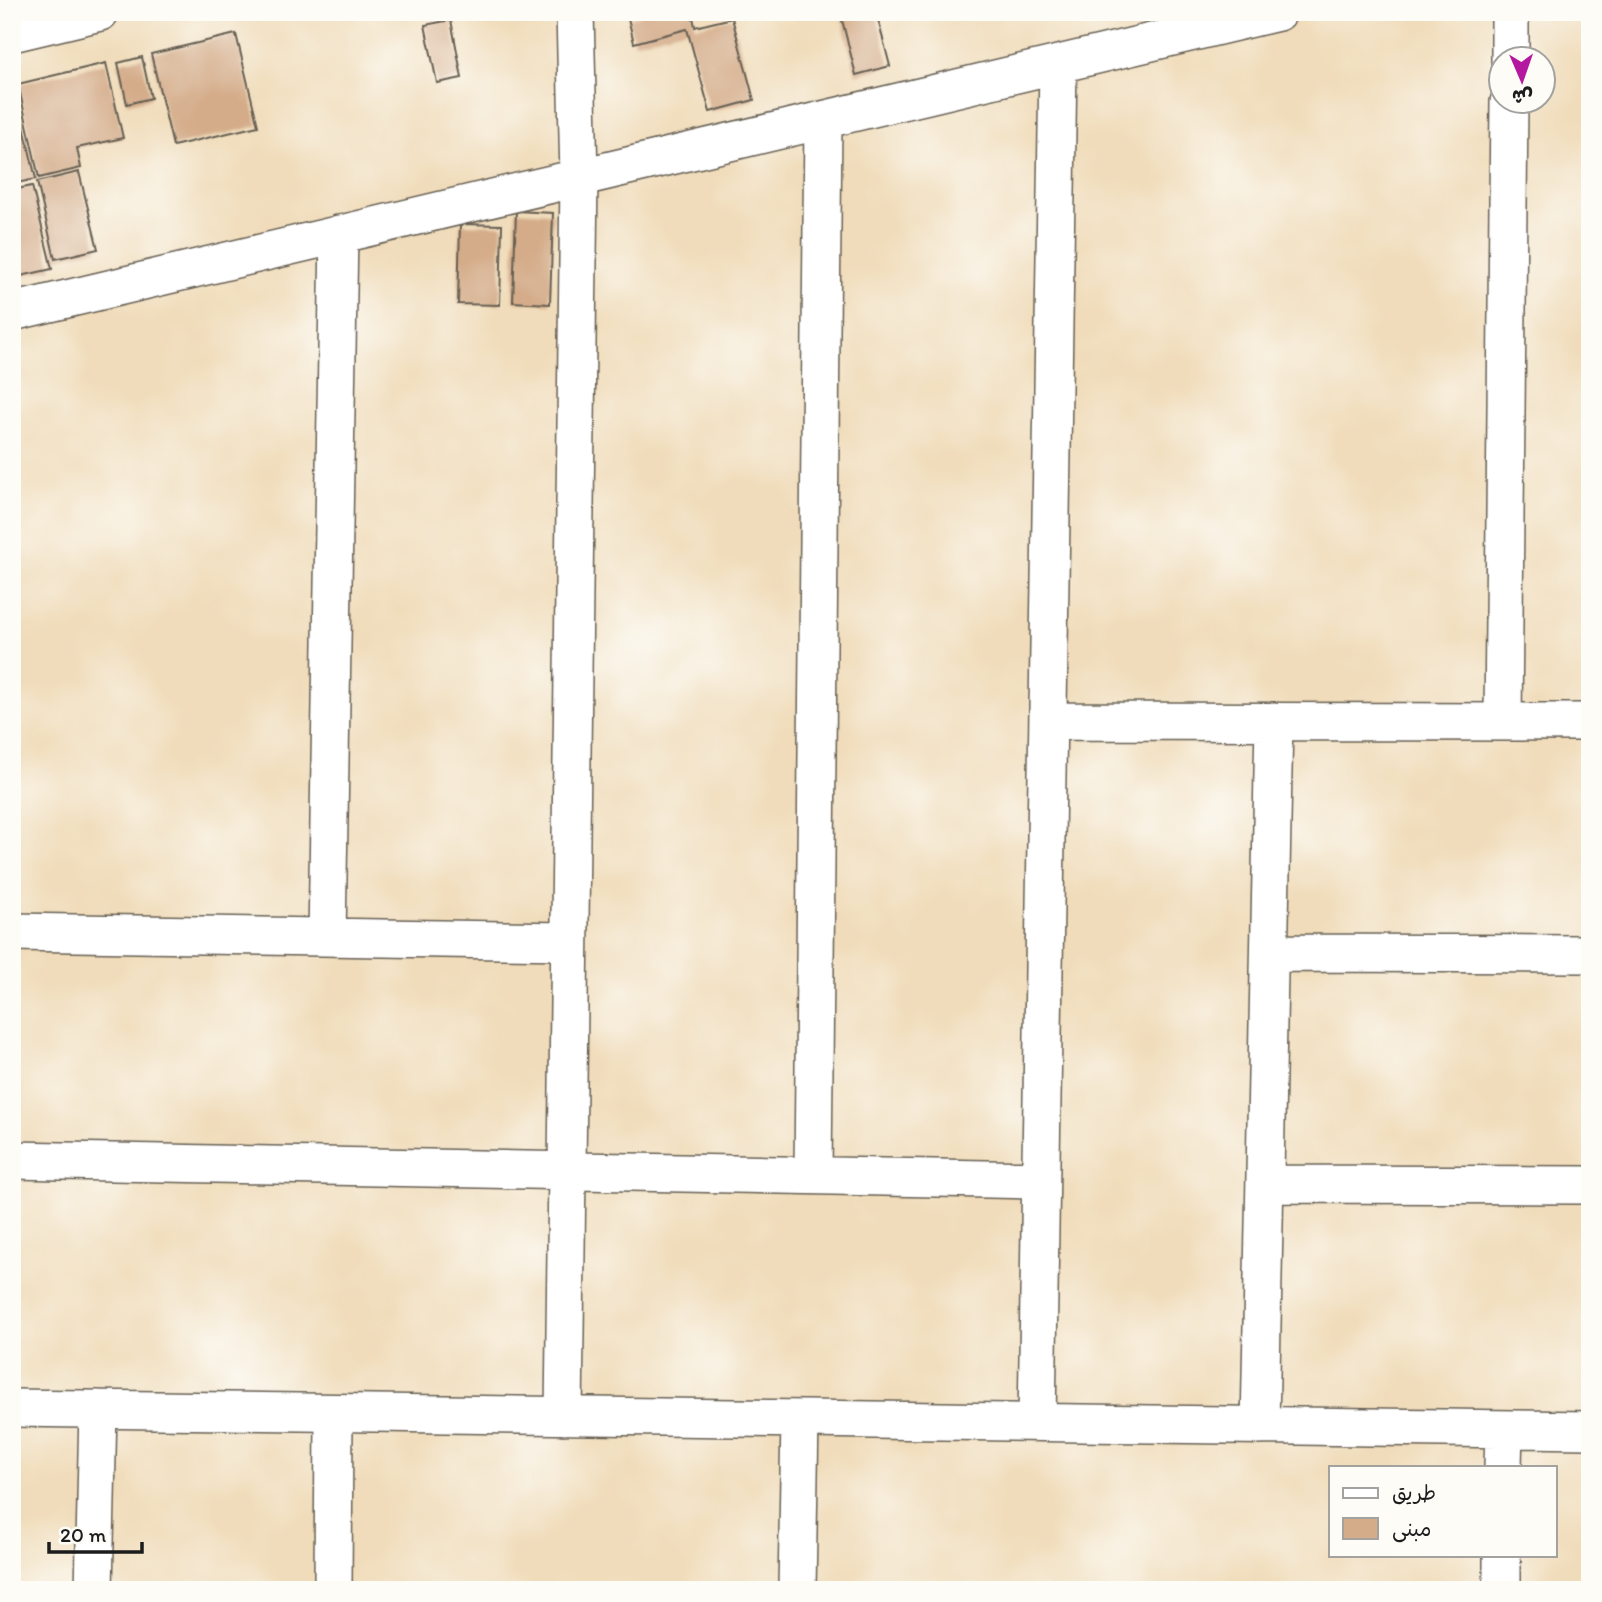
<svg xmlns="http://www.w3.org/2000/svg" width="1602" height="1602" font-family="Itim,'Playpen Sans Arabic',sans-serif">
  <rect width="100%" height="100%" fill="#fdfcf7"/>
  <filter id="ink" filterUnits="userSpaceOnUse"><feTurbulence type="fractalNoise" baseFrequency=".0143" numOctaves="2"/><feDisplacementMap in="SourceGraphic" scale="14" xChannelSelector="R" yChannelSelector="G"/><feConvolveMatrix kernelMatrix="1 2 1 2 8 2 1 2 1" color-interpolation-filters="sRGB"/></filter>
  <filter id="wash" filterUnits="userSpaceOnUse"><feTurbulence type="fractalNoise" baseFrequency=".00686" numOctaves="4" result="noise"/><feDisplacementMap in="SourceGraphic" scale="28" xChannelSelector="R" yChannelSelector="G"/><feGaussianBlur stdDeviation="1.57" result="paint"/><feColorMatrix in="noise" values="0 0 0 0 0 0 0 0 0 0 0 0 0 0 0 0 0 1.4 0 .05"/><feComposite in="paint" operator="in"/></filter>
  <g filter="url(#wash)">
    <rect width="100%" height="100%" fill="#f0dcba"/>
    <g id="blocks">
      <path fill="#d4ac89" d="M642,12H692L695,27L732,18L754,100L710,112L687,29L634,43L628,18L642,14Z
        M840,12H876L890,66L856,75Z
        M451,20L462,78L437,83L425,25Z
        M236,34L258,126L173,146L151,54Z
        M142,57L151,98L127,104L118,63Z
        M106,63L123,138L77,148L81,168L39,178L18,84Z
        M15,89L36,179L12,184V90Z
        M79,172L98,249L55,259L37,182Z
        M32,186L52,269L12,278V190Z
        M516,211L553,213L550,304L513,302Z
        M460,224L502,225L500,305L458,304Z"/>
    </g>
  </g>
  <g filter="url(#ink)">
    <use href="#blocks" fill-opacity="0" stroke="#665f53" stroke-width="2"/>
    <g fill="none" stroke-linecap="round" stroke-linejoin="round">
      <g stroke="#665f53" stroke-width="40">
        <path id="minor" d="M12,33L100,12
          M1510,60V12
          M12,312L1278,12
          M1048,721L1590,722
          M1503,722L1509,102
          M12,932L569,941
          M327,937L339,234
          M1270,953L1590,954
          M12,1160L1040,1180
          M813,1175L823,120
          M1265,1184L1590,1185
          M12,1408L1590,1430
          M564,1416L579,177L575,12
          M1037,1422L1058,64
          M1260,1426L1274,721
          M1503,1467L1504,1429
          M94,1590L98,1409
          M333,1590L334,1413
          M797,1590L800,1419
          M1502,1590V1555"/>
      </g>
      <use href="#minor" stroke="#fff" stroke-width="37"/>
    </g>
  </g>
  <rect width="1602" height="1602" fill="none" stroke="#fdfcf7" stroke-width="42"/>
  <rect x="1329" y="1466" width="228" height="91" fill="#fdfcf7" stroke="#a3a29f" stroke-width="2"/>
  <rect x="1343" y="1488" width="35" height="10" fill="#ffffff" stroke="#a3a29f" stroke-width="2"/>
  <text x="1392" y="1500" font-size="21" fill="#1c1c1c">طريق</text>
  <rect x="1343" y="1518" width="35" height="21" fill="#d4ac89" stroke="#a3a29f" stroke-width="2"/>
  <text x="1392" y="1536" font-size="21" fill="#1c1c1c">مبنى</text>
  <g transform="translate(1522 80) rotate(178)"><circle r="33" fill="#fdfcf7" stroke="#a3a29f" stroke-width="2"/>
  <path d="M0-5L12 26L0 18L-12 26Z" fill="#b5179e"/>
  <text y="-10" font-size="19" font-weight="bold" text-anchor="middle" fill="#1c1c1c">ش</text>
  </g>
  <path d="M49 1542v10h93v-10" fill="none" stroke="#1c1c1c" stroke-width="3.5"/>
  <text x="60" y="1542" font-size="21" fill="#1c1c1c" stroke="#fdfcf7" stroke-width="5" paint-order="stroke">20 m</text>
</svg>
